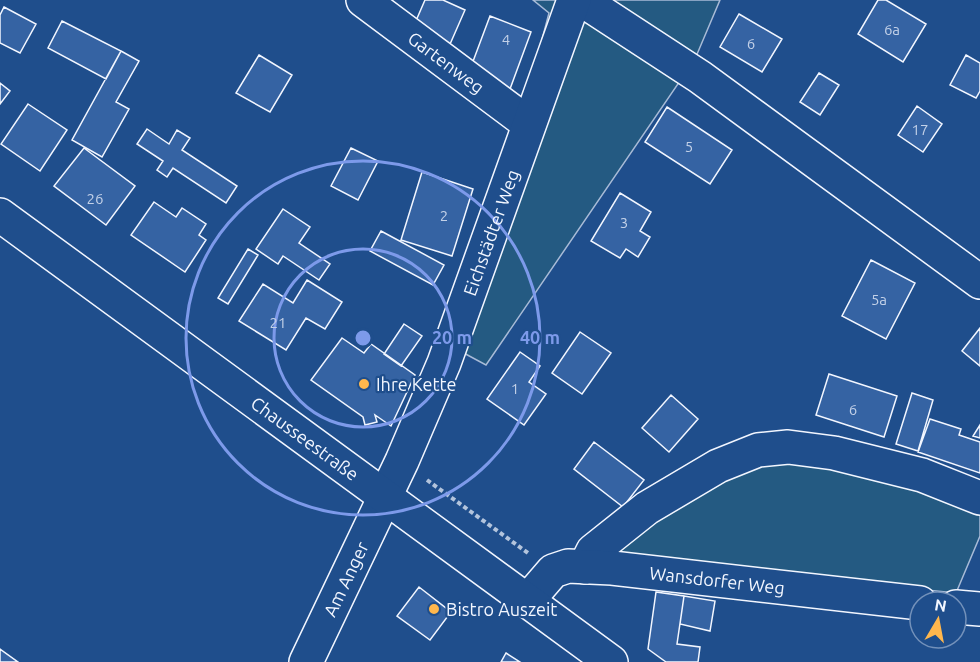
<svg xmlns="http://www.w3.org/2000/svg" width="980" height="662" font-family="Ubuntu,sans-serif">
  <rect width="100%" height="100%" fill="#1f4e8c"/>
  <path fill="#245a82" stroke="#a8bbd7" stroke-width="1.5" d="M533,0H720L695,59L486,365L460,351L549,13Z
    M786,455L980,504V536L956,593L603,557L684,496Z"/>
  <path fill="#3563a3" stroke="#f2f6ff" stroke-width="1.5" d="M425,0H443L465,10L447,51L415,23Z
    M878,0H886L926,24L903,62L858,34Z
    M4,7L36,24L20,53L0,43V15Z
    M739,14L782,39L762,72L720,47Z
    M490,16L531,32L510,89L469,72Z
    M62,21L121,51L106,79L48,48Z
    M121,51L139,61L116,102L129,109L102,157L72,140Z
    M259,55L292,75L270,112L236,93Z
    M966,55L980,63V91L976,98L950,85Z
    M819,73L839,85L820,115L800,102Z
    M0,83L10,91L0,104Z
    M28,104L67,130L40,171L1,144Z
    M917,106L942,124L923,152L898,135Z
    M667,107L732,150L710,184L645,142Z
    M147,129L169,144L177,130L190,138L182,150L237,186L226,203L173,168L167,177L157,170L163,161L137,144Z
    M84,148L135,186L106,225L54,186Z
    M351,148L378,161L358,200L331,186Z
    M422,172L473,189L452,256L401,240Z
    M620,193L651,212L640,231L650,237L638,257L626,249L620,258L591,241Z
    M154,202L176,217L182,208L206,224L199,235L206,240L185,272L131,235Z
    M283,209L310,227L299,243L330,264L319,280L283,256L278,264L256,249Z
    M381,231L444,265L433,285L370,251Z
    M248,249L258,255L228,304L218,298Z
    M871,260L915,283L886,339L842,316Z
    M307,280L342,302L325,329L306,318L286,350L239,321L263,284L293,303Z
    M404,324L422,336L401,366L384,354Z
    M980,328V366L962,351Z
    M580,332L611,353L582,394L552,373Z
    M342,338L364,353L371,344L415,375L391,426L375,415L377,422L365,425L363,417L311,380Z
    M520,352L540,366L529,382L546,394L524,425L487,399Z
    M829,374L897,396L884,437L816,415Z
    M912,393L933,400L918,451L896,444Z
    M671,395L698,419L669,452L642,428Z
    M930,419L961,429L959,435L980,442V473L918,452Z
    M980,425V438L973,436Z
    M594,442L644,480L623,507L574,469Z
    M419,587L451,612L430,640L397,616Z
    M656,592L684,596L677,644L700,647L698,662H666L648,649Z
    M684,596L715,601L710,631L680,624Z
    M0,649L18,662H0Z
    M506,653L520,662H501Z"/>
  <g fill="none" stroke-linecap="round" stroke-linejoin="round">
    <g stroke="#f2f6ff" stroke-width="36">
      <g id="minor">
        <path id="s1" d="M363,0L529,124"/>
        <path d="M582,0L700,77L980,282"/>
        <path d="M585,567L593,551L647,508L718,466L758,450L788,447L834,453L922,475L980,498"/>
        <path id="s2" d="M528,600L553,571L568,566L612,568L920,603"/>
        <path d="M956,607L980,609"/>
        <path id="s3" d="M306,662L402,461L444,363L574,0"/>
      </g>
    </g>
    <g stroke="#f2f6ff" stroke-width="36">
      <g id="major">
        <path id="s4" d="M0,215L611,662"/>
      </g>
    </g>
    <path stroke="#b3c4dc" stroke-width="4" stroke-dasharray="4.5 3" stroke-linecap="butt" d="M427,480L528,553"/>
    <use href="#minor" stroke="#1f4e8c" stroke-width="33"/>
    <use href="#major" stroke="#1f4e8c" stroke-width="33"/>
  </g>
  <g fill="none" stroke="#7d9aea" stroke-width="3">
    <circle cx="363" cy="338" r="89"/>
    <circle cx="363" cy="338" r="177"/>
  </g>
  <g fill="#ffb74d" stroke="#1f4e8c" stroke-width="2">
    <circle cx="364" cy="384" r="6"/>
    <circle cx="434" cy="609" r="6"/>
  </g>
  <g text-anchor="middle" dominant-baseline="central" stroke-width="4.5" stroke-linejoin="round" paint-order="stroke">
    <g font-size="15" fill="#c3d1e8">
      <text x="892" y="29">6a</text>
      <text x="506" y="39">4</text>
      <text x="751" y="43">6</text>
      <text x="920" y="129">17</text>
      <text x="689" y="146">5</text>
      <text x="95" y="198">26</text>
      <text x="444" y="215">2</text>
      <text x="624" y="222">3</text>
      <text x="879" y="299">5a</text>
      <text x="278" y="322">21</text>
      <text x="515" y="388">1</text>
      <text x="853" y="409">6</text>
    </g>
    <g font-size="18" fill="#f2f6ff" stroke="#1f4e8c">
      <text stroke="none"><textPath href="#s1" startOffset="104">Gartenweg</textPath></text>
      <text stroke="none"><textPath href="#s3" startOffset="468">Eichstädter Weg</textPath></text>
      <text stroke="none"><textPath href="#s4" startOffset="378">Chausseestraße</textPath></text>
      <text stroke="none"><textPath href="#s3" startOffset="92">Am Anger</textPath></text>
      <text stroke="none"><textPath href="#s2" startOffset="204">Wansdorfer Weg</textPath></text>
    </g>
    <g font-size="18" fill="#f2f6ff" stroke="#1f4e8c" text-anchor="start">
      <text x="376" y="384">Ihre Kette</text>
      <text x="446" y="609">Bistro Auszeit</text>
    </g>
  </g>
  <circle cx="363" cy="338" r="9" fill="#7d9aea" stroke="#1f4e8c" stroke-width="3"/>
  <g font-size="18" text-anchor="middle" font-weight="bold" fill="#7d9aea" stroke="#1f4e8c" stroke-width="4.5" stroke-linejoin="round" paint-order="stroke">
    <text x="452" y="344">20 m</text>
    <text x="540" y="344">40 m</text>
  </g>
  <g transform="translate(938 620) rotate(10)"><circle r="28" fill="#1f4e8c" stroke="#7391ba" stroke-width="1.5"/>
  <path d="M0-4.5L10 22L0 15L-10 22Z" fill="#ffb74d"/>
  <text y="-9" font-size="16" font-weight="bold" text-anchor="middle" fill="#f2f6ff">N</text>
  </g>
</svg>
